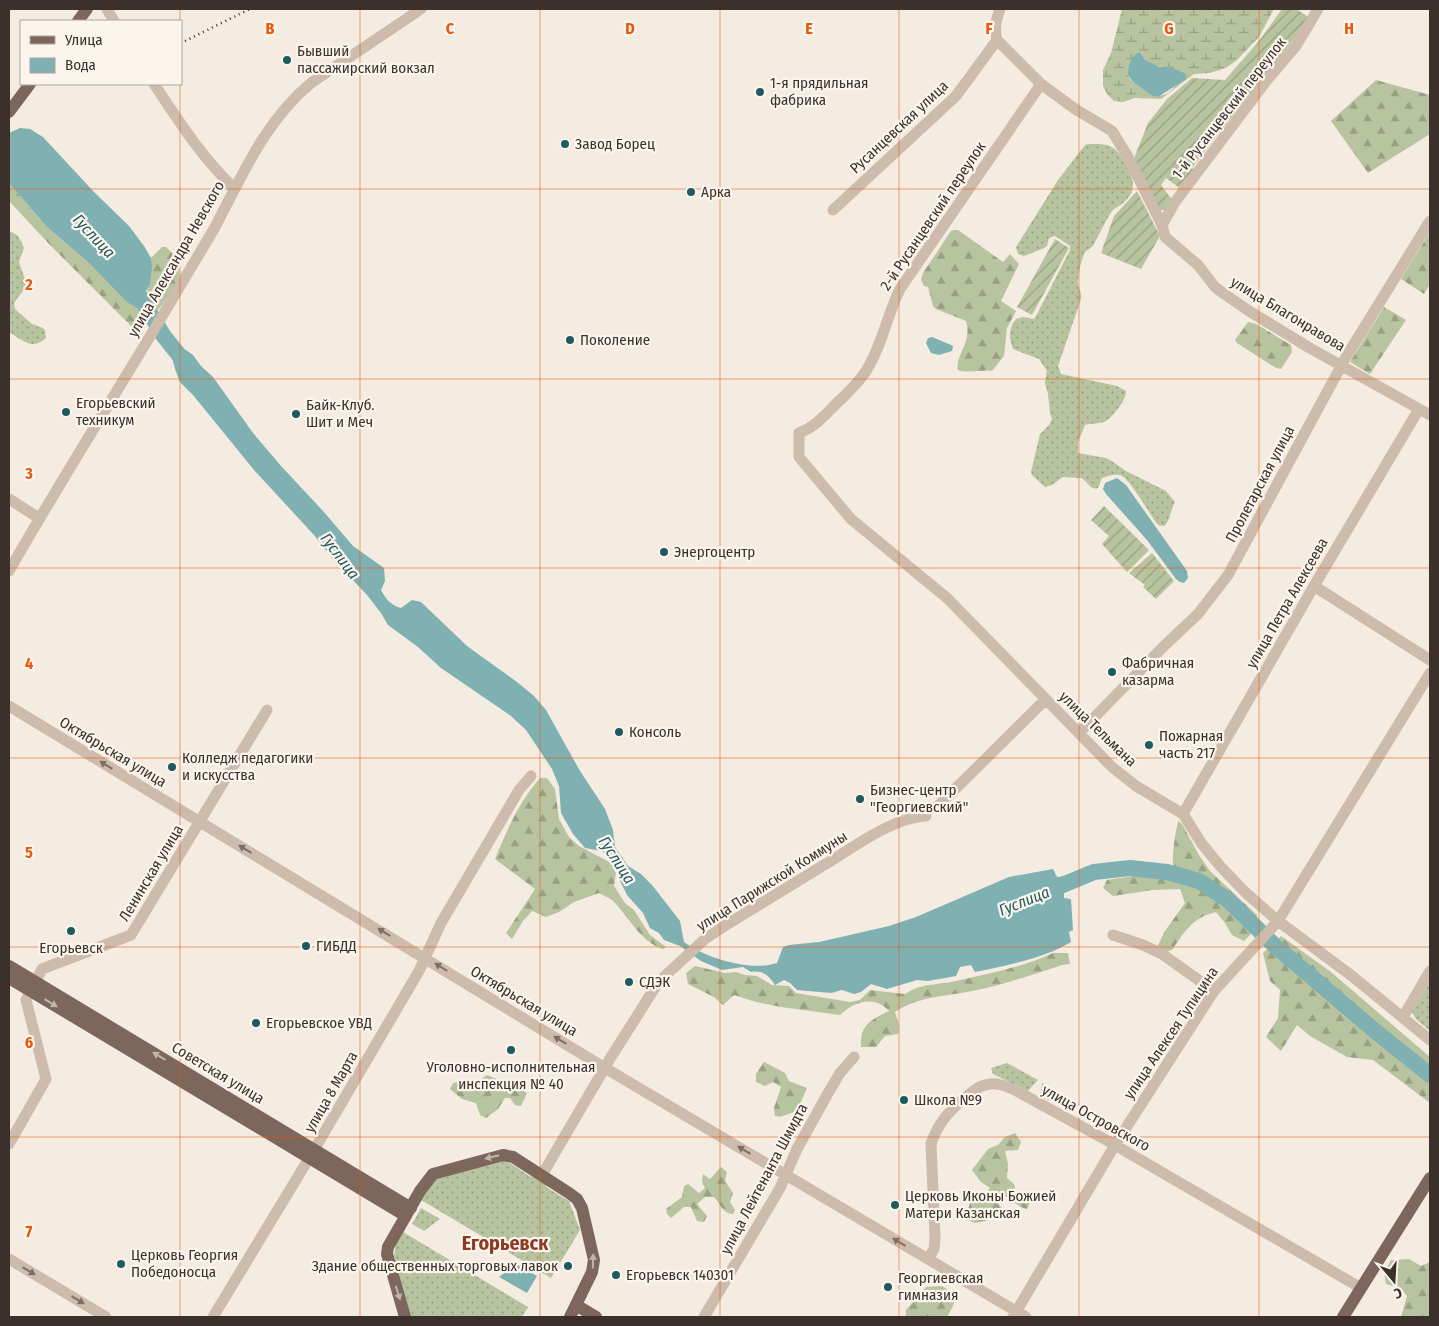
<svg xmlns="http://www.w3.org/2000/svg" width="1439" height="1326" font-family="'Fira Sans Condensed',sans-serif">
  <defs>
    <pattern id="grass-dots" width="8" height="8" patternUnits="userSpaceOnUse" patternTransform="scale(1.25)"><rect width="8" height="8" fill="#b8c4a0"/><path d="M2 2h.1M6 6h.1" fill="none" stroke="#97a083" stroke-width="1.8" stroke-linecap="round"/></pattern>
    <pattern id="forest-firs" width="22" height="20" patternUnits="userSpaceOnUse" patternTransform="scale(1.25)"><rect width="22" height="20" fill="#b8c4a0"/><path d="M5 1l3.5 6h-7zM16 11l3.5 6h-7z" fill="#97a083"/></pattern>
    <pattern id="wetland-marsh" width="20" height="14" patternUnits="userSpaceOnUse" patternTransform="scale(1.25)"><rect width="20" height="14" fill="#b8c4a0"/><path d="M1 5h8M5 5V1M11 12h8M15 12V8" fill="none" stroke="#97a083"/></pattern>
    <pattern id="garden-furrows" width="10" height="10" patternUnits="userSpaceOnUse" patternTransform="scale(1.25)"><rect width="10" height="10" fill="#b8c4a0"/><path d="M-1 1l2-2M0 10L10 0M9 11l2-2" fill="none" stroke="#97a083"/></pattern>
  </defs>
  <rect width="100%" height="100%" fill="#f4ebe1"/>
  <path fill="url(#grass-dots)" d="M1089,144C1108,144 1114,144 1124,161C1133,176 1139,190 1123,203C1120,206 1116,207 1113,210C1109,214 1098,237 1094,244C1092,248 1088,249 1085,252C1082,257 1077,278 1078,284C1079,290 1082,293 1081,299L1058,366L1061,374L1117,386L1126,391C1127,399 1113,417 1106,421C1100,424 1091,423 1085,425L1078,442V453L1106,458L1113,462L1126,471L1166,491L1175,502C1171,509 1170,521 1164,526L1158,525C1150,515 1132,482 1122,476C1115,473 1109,476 1102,478L1098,488C1090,491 1088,481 1081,478L1063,477L1052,485L1045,487L1032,475L1031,472L1040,434L1049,425L1052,419L1050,413L1048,394L1045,383L1047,371L1039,359L1013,349C1009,338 1008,328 1016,319L1023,317L1034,319L1036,316L1070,250V246L1055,236L1049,238L1047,246L1044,248L1024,256L1018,254L1016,247L1058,180L1085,145Z
    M9,231L17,235L21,241L24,248L19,262L26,282L25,288L14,303L15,309L32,324L43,328L45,330L46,338C32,351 22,340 9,332Z
    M1430,982V1031L1416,1019L1412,1012Z
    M1007,1063L1038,1080L1028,1091L993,1074L991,1068Z
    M1042,1083L1079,1104L1075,1110L1040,1097Z
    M500,1160L510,1163L531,1177L532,1176L547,1185L546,1187L569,1201L580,1230L551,1278L495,1244L493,1245L490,1241L421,1200L434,1180Z
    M421,1208L440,1219L424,1231L412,1224Z
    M403,1232L528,1307L522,1317H411L394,1256L396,1244Z"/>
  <path fill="url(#forest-firs)" d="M1376,80L1430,95V134L1368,173L1331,121Z
    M9,183L47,227L90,264L106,280L148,299C145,287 153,274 151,258L162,247H166L180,261C178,266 180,270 179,276C177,288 150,321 140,330L136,331L52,247L9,201Z
    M954,230H958L1003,262L1010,254L1019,264L1001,301L1016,311L1007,328L1004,356L992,371C981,369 970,374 958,370C954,357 973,342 966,321L936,309L933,306L928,287L924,286L921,280L923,273L951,231Z
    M1430,232V284L1424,294L1401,279Z
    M1384,307L1406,320L1370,374L1350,362Z
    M1248,322L1256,324L1291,345L1292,352L1281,369L1276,368L1237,343L1235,340Z
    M540,778H547L555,789L559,819L569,837L579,846L611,863L616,873L614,886L625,903L634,910L650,935L666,947L663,949C641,942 630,919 615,903C611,898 604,896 599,893L574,902L559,912L546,917L532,911L523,921L512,939L506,933L535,889L495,859C507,830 519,802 540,778Z
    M1178,821L1182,824L1199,855L1210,871L1257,915L1251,934L1244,941L1232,935L1225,923L1216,912C1192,918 1185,931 1172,950L1163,952L1158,945L1165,931L1185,903L1180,889L1153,890L1113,896L1103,888L1107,880L1141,875L1174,878C1171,858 1174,841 1178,821Z
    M1281,936L1331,972L1430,1057V1103L1373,1060L1347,1057L1310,1036L1297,1025L1281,1051L1266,1037L1278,1018L1280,990L1270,981L1263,953Z
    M1053,953H1068L1070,964L1062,965C1035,974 1005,984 977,990C950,996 918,996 895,1012L899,1026L898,1034L885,1036L876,1047H861C860,1024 871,1020 889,1011C875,995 854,1001 840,1015L781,1007L756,1002L734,995L723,1005L714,997L688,984L686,973L695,966L725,973L736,972L745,975L757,976L772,985L789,986L796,993L850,1002L860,1000L870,990L905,994C924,982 935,986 956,981C989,974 1023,967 1053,953Z
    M764,1062L785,1073L789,1081L807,1088L797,1111L780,1117L775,1116L774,1108L781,1087L773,1082L765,1086L756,1082V1074Z
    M487,1075L499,1080L507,1079L512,1085L527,1093L521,1106L515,1105L510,1098H505L498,1109L486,1118L480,1115L476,1103L462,1099L450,1089L453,1083C466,1080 469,1088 478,1087L481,1079Z
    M1015,1133L1021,1142L1018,1150L1005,1151L1008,1164L1007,1178L1014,1184L1016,1193L1020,1198L1030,1203L1027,1209C1014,1206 1007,1194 994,1191V1199L1002,1208L999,1218L975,1223L968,1220C967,1206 971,1193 987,1192L990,1188L981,1182L972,1170L988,1149L998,1145L1005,1137Z
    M721,1167L727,1172L725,1181L733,1193L730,1202L735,1210L733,1214C723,1214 720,1203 714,1197H705L697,1204L707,1216L704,1222L697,1221L691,1207H684L671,1218L667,1214L666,1209L682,1197L684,1186L688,1184L699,1193L705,1188L702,1182L703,1174L710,1179Z
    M1409,1259L1421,1266L1430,1262V1317H1401L1407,1296L1401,1288L1386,1284L1384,1273L1391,1260Z
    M942,1286L956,1295L953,1306L947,1317H906V1310L926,1287Z"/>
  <path fill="url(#wetland-marsh)" fill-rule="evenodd" d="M1122,9H1274L1259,37L1237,60L1226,68L1210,73L1194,74L1161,99L1135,98L1123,102L1114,101L1107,94L1103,86V70L1111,53ZM1140,52C1142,54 1143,57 1144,59C1151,67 1175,68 1185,73C1171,92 1165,104 1142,88C1136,84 1131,82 1128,75L1131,62Z"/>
  <path fill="url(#garden-furrows)" d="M1282,9H1296L1310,18C1272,69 1230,117 1192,168L1195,171L1181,189L1166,178L1161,185L1173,201L1167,210H1160L1133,161L1148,123L1167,99L1192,78L1225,80L1259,41Z
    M1137,191L1160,236L1141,269L1101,253L1114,216Z
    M1055,239L1069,248L1032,315L1017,307Z
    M1104,506L1149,550L1127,572L1102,544L1109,536L1091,520Z
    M1152,553L1174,581L1156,599L1143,587L1145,585L1129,573Z"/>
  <path fill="#7fb0b2" d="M1140,52L1145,60L1160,67H1170L1185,73L1186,79L1158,97L1151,95L1133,82L1128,75C1128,66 1131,55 1140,52Z
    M20,128L30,129L43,137L94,192L129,226L144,246L151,258L152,266L150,284L146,291L148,300L146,305L140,308H137L127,302L90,264L47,227L9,183V133Z
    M932,337L951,345L953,346L952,351L939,355L931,353L926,343L928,338Z
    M172,344L186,350L193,355L201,366L213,377L253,433L281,466L323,511L353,546L384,568L385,581L381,590C386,599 390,605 401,608L412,600L421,602L467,646L517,682L534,696L546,710L580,771L605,809L613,830L615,847L628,866L641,874L652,885L680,921L684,942C705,958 751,972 777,963L783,947L789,945L819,942L889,926L916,917L1009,877L1053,869L1057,877L1066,876L1069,889L1064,893V898L1071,899L1073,930L1069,932L1071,942C1045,958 1005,966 975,972L971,965L960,967L956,976L928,981L917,980L887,989L871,984L861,992L854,994L842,990L831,993L797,990L790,983L784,980L775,985C769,975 762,970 751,972L743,967L722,970L701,961L680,946L664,940L659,933L650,928L643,913L627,895L618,877L617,868L610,856L601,851L585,848L573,834L561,813L559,786L552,769L526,730L511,716L441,668L418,647L388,625L381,613L367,595L332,558L314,535L254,470L193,395L180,382L175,369L171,354Z
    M1117,478L1126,485L1187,571L1188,578L1184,583L1180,582L1176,579L1147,540L1106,494L1103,489L1105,483Z
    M516,1264L537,1276L527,1293L499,1277Z"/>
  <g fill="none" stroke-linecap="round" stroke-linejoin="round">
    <path stroke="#7fb0b2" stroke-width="16" d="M134,287L163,335L186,364
      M1048,891L1094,872L1130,868L1167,872L1199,881L1228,900L1274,945L1375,1031L1430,1075"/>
    <path stroke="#cdbbac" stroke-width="11" d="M107,9L114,21
      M1000,9C996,20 994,28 997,40L1041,84L1075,109L1112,131L1128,157L1162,225L1165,237L1198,265L1215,287L1223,293L1249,311L1308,347L1430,415
      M154,84C178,120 202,158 234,188
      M1041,84L900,289C887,315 882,346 866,371C858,384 846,394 835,405C823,417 815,427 799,433V457L851,519L947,598L1112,767L1136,786L1183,814L1202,844L1220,866L1246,893L1278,921L1352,976L1430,1040
      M833,210L956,96L997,40
      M1162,225L1175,202L1267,80L1296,46L1318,9
      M9,499L39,518
      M9,571C66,471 128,375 186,276C196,259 206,243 215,227C242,176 265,121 311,83L421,9
      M1314,586L1430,660
      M9,706L605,1068L1026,1317
      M1079,733L1164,646L1198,614L1228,575L1346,357L1430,221
      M937,807L1045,700
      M1183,814L1314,586L1419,409
      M1113,935L1143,945L1162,954L1214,991
      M1403,1017L1430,971
      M9,1144L46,1079L26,1000L42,969L131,935L267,710
      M542,1175L611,1057L656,986L667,974L705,939L726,925C759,905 791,885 824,865C853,848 893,817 926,816
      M9,1259L106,1317
      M928,1259L934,1249L935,1238L931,1144C938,1123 949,1111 966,1097C973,1091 980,1085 990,1084C998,1083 1005,1086 1013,1089L1108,1141L1361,1288
      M213,1317L314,1150L419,971L441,923L519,790L531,776
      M704,1317L780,1188L797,1149L827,1095L840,1073L854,1057
      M1013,1317L1115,1145L1214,991L1278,921L1430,673"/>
    <path stroke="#7d675c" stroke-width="12" d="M78,21L87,9
      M9,112L30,84
      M9,966L411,1208
      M9,978L406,1216
      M576,1305L596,1317
      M405,1317L387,1254L388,1247L420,1191L433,1174L503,1155L513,1157L569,1193L577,1199L582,1208L594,1260L592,1272L570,1317
      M1343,1317L1430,1178"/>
    <path stroke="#3b302b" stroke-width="2.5" stroke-dasharray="1 4" stroke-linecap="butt" d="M185,41L250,9"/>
  </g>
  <defs><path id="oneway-solid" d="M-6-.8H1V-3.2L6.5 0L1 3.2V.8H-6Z" transform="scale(1.25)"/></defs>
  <g fill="#7d6f65">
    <use href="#oneway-solid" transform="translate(106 765) rotate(-149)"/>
    <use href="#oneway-solid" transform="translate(245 849) rotate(-149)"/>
    <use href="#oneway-solid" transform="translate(384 932) rotate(-148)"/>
    <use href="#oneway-solid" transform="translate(441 967) rotate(-148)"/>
    <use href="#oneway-solid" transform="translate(560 1040) rotate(-149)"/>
    <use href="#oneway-solid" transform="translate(744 1150) rotate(-149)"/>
    <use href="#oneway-solid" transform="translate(899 1242) rotate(-149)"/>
    <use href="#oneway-solid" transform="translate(29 1271) rotate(31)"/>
    <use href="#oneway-solid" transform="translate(78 1300) rotate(31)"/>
  </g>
  <g fill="#c2b5ac">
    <use href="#oneway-solid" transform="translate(51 1003) rotate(31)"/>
    <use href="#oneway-solid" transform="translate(159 1056) rotate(-149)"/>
    <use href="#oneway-solid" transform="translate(492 1157) rotate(166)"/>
    <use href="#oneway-solid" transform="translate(593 1261) rotate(-89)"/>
    <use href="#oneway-solid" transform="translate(398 1293) rotate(73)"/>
  </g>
  <path fill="none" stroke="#e8590c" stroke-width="1" stroke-opacity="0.55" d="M180,9V21M360,9V1317M540,9V1317M720,9V1317M899,9V1317M1079,9V1317M1259,9V1317M180,84V1317M9,189H1430M9,379H1430M9,568H1430M9,758H1430M9,947H1430M9,1137H1430"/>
  <g fill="#1f5a5e" stroke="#fbf5ee" stroke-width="2">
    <circle cx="287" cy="60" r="5"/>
    <circle cx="760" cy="92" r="5"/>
    <circle cx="565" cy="144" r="5"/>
    <circle cx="691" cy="192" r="5"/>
    <circle cx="570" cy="340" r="5"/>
    <circle cx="66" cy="412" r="5"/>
    <circle cx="296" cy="414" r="5"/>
    <circle cx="664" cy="552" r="5"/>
    <circle cx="1112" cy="672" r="5"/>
    <circle cx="619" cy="732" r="5"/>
    <circle cx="1149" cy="745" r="5"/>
    <circle cx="172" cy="767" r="5"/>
    <circle cx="860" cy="799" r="5"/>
    <circle cx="71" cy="931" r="5"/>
    <circle cx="306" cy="946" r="5"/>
    <circle cx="629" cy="982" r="5"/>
    <circle cx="256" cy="1023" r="5"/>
    <circle cx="511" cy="1050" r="5"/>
    <circle cx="904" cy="1100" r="5"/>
    <circle cx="895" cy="1205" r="5"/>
    <circle cx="121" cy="1264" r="5"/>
    <circle cx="568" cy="1266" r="5"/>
    <circle cx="616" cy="1275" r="5"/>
    <circle cx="888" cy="1287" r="5"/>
  </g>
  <g text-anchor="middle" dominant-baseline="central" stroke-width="4.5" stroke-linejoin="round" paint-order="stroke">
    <g font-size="15" fill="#3b302b" stroke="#fbf5ee" text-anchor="start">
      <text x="297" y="51">Бывший<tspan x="297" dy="17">пассажирский вокзал</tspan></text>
      <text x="770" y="83">1-я прядильная<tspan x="770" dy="17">фабрика</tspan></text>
      <text x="575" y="144">Завод Борец</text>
      <text x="701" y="192">Арка</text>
      <text x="580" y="340">Поколение</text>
      <text x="76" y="403">Егорьевский<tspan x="76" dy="17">техникум</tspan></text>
      <text x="306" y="405">Байк-Клуб.<tspan x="306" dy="17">Шит и Меч</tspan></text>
      <text x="674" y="552">Энергоцентр</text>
      <text x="1122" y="663">Фабричная<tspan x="1122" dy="17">казарма</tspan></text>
      <text x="629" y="732">Консоль</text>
      <text x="1159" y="736">Пожарная<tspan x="1159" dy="17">часть 217</tspan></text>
      <text x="182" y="758">Колледж педагогики<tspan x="182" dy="17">и искусства</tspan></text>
      <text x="870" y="790">Бизнес-центр<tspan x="870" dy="17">"Георгиевский"</tspan></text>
      <text x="316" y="946">ГИБДД</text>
      <text x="71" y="948" text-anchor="middle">Егорьевск</text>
      <text x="639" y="982">СДЭК</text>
      <text x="266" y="1023">Егорьевское УВД</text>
      <text x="511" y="1067" text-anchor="middle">Уголовно-исполнительная<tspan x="511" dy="17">инспекция № 40</tspan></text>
      <text x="914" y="1100">Школа №9</text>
      <text x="905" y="1196">Церковь Иконы Божией<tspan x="905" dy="17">Матери Казанская</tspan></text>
      <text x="131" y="1255">Церковь Георгия<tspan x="131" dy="17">Победоносца</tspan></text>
      <text x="558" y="1266" text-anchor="end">Здание общественных торговых лавок</text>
      <text x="626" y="1275">Егорьевск 140301</text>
      <text x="898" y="1278">Георгиевская<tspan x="898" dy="17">гимназия</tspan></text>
    </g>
    <g font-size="15" fill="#3b302b" stroke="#fbf5ee">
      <text transform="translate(1229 108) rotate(-52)">1-й Русанцевский переулок</text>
      <text transform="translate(899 127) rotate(-43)">Русанцевская улица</text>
      <text transform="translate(933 216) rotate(-56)">2-й Русанцевский переулок</text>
      <text transform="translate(176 259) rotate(-60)">улица Александра Невского</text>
      <text transform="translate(1288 314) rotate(31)">улица Благонравова</text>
      <text transform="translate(1260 484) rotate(-62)">Пролетарская улица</text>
      <text transform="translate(1287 603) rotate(-60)">улица Петра Алексеева</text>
      <text transform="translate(1098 729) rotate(44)">улица Тельмана</text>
      <text transform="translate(113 752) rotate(31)">Октябрьская улица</text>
      <text transform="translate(151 873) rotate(-59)">Ленинская улица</text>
      <text transform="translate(772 881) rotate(-32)">улица Парижской Коммуны</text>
      <text transform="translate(524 1001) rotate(31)">Октябрьская улица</text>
      <text transform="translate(1171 1033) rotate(-56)">улица Алексея Тупицина</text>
      <text transform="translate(218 1073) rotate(31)">Советская улица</text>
      <text transform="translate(331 1092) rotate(-60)">улица 8 Марта</text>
      <text transform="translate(1096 1118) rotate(29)">улица Островского</text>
      <text transform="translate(764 1179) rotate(-62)">улица Лейтенанта Шмидта</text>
    </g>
    <g font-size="16" font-style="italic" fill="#1f5a5e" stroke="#fbf5ee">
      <text transform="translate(94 236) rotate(47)">Гуслица</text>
      <text transform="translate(340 556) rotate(53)">Гуслица</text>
      <text transform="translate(617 860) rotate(57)">Гуслица</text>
      <text transform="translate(1024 901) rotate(-22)">Гуслица</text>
    </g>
    <g font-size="20" font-weight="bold" fill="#8c3b22" stroke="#fbf5ee">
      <text x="505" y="1243">Егорьевск</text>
    </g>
  </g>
  <g font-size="16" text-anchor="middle" font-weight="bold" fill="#e8590c" stroke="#fbf5ee" stroke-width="4.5" stroke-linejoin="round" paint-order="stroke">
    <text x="270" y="34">B</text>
    <text x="450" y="34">C</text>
    <text x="630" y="34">D</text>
    <text x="809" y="34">E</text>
    <text x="989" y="34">F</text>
    <text x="1169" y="34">G</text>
    <text x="1349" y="34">H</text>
    <text x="29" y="290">2</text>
    <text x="29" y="479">3</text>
    <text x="29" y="669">4</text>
    <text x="29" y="858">5</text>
    <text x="29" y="1048">6</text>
    <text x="29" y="1237">7</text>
  </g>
  <rect width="1439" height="1326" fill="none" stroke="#3b302b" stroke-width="20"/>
  <rect x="20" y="20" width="162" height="65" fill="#fbf5ee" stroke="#aea6a0"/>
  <rect x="30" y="36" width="25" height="8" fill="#7d675c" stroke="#aea6a0"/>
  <text x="65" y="45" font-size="15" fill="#3b302b">Улица</text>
  <rect x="30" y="58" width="25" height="15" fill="#7fb0b2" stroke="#aea6a0"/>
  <text x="65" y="70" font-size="15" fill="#3b302b">Вода</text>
  <g transform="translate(1394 1281) rotate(162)" stroke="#fbf5ee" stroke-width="4" paint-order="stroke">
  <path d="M0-4L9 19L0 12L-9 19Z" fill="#3b302b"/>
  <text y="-8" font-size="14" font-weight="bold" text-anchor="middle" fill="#3b302b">С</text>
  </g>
</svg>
